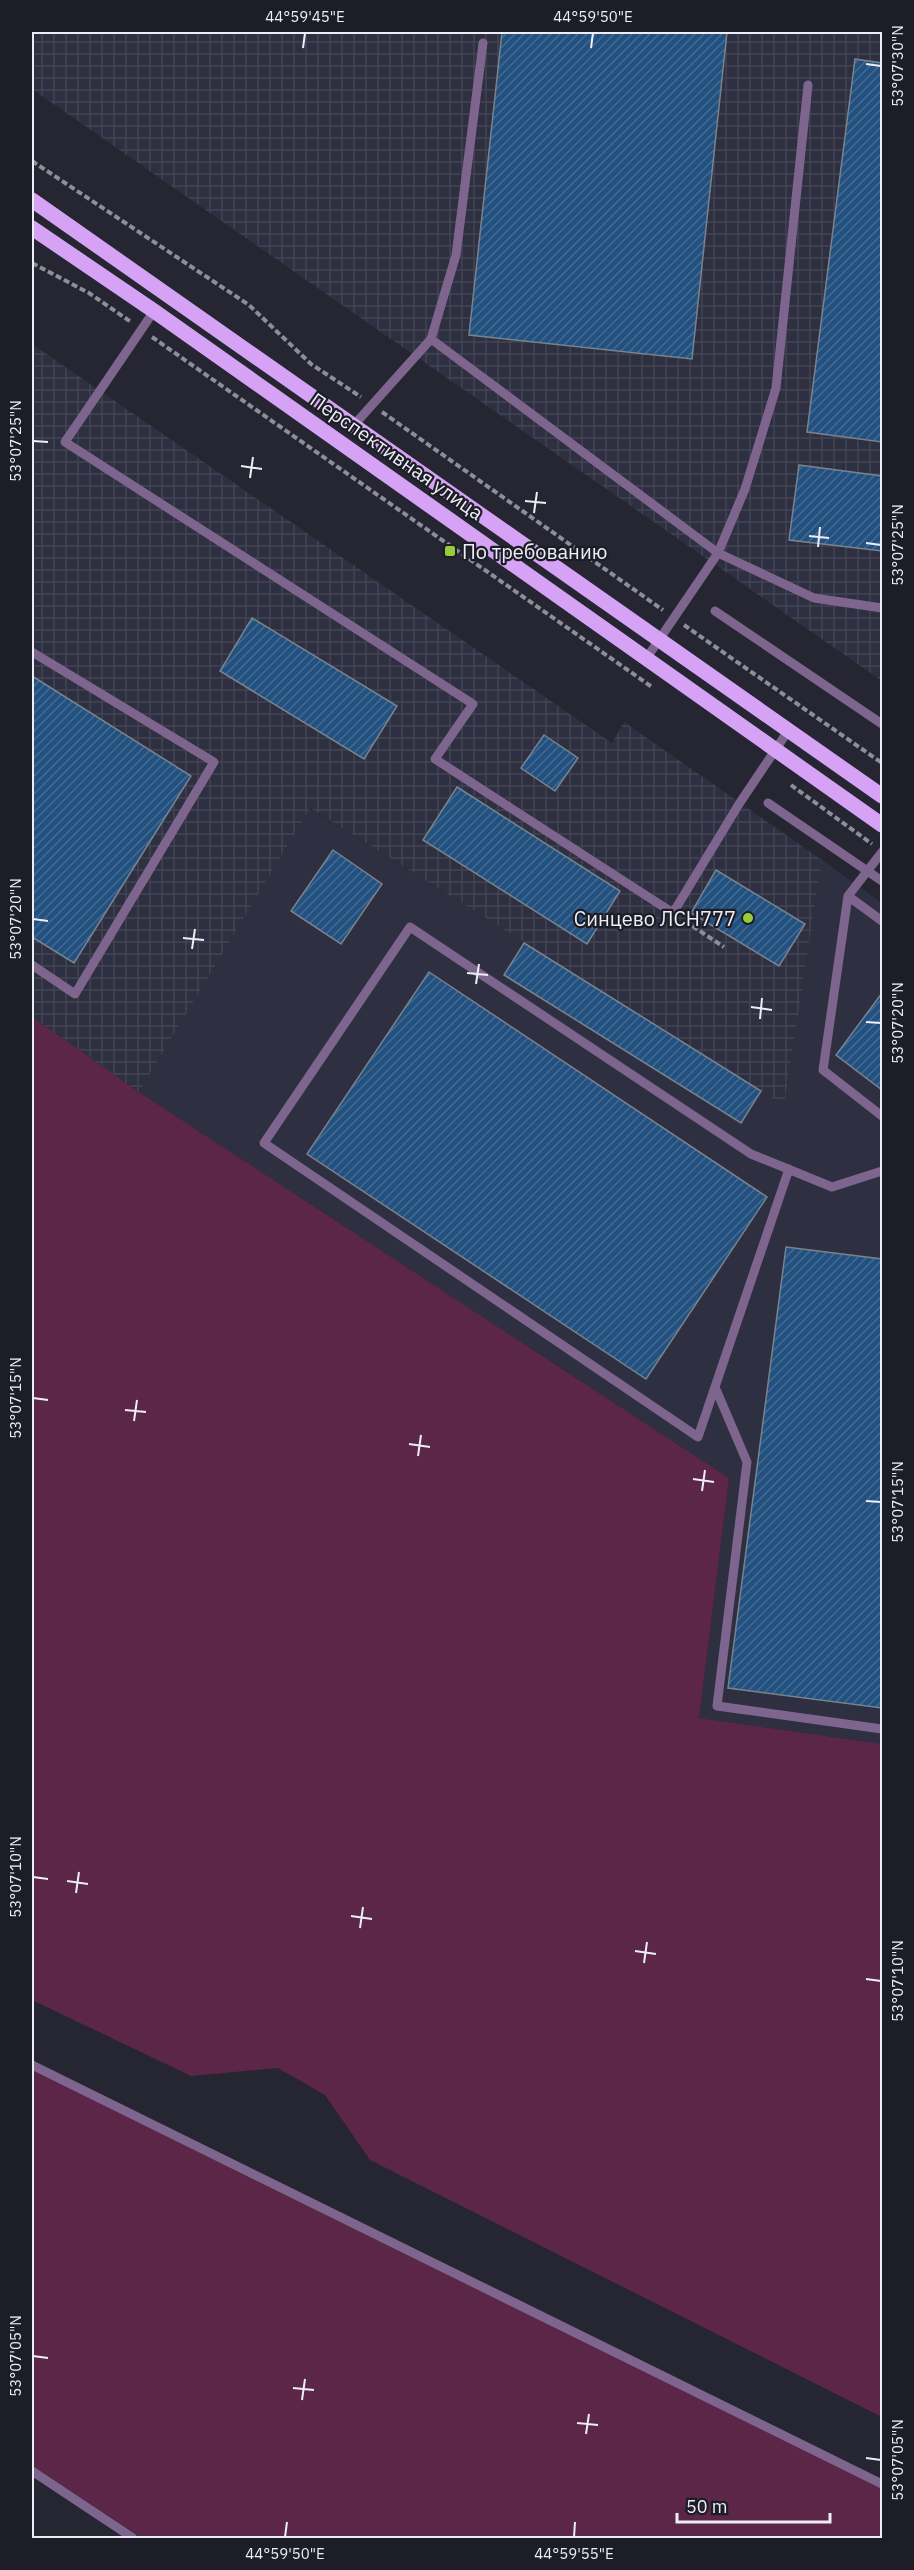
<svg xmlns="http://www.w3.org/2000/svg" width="914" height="2570" font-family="'IBM Plex Sans',sans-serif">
  <defs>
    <pattern id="industrial-grid" width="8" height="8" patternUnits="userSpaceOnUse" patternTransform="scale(1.5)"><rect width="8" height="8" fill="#2e2f40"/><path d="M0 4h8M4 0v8" fill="none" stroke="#424353"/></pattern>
    <pattern id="building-hatch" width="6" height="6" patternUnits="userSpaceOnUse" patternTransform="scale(1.5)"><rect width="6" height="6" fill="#23517f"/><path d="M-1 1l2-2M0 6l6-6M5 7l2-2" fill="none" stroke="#436a92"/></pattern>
  </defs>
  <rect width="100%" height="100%" fill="#252631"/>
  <path fill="#2e2f40" d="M309,808L784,1104L822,860L882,903V1744L699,1718L729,1478L139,1092Z"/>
  <path fill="url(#industrial-grid)" d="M32,32H882V681L32,89Z
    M32,344L612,743L624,722L822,860L784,1105L310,808L139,1092L32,1017Z"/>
  <path fill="#5c2649" d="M32,1017L139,1092L729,1478L699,1718L882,1744V2417L370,2160L325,2095L278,2068L191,2076L32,2000Z
    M32,2068L882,2488V2538H142L32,2466Z"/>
  <path fill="url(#building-hatch)" stroke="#79838e" stroke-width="1.5" d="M502,32H727L692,359L469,335Z
    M855,59L882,63V442L807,432Z
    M799,465L882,476V551L789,540Z
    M252,618L397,706L364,759L220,671Z
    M32,676L191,776L74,963L32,937Z
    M544,735L578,758L555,791L521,768Z
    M457,787L620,891L587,944L423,840Z
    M333,850L382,884L341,944L291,911Z
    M716,870L805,924L779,966L691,913Z
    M524,943L761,1091L741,1123L504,975Z
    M429,972L767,1197L646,1379L307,1154Z
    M882,993V1090L836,1055Z
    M786,1247L882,1259V1708L728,1688Z"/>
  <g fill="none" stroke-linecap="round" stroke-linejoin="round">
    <path stroke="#8d8e97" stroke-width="4" stroke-dasharray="6 3" stroke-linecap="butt" d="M32,161L249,305L311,364L361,397
      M32,263L89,293L131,322
      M152,337L652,687
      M382,412L663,610
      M684,625L882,763
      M791,785L872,844
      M685,921L724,947"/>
    <path stroke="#7e658d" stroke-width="9" d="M154,311L65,442L473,704L435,759L673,913L739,804L788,731
      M431,339L718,553L814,598L882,608
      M354,425L431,339L456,255L483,43
      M715,611L882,724
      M32,652L214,762L75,994L32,965
      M646,659L718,553L745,489L776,388L808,85
      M768,803L882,881
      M848,896L882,852
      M882,921L848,896L823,1070L882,1116
      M789,1169L698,1437L264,1143L410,927L751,1154L832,1187L882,1171
      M715,1387L747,1462L717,1706L882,1729
      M32,2065L882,2484
      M32,2471L133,2538"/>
    <path stroke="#d6a2f6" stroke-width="15" d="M32,200L882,796
      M32,228L154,311L882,825"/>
  </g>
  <path fill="none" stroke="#edeef5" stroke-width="2" d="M303,48L305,33M591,48L593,33M866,64L881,66M33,441L48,442M241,466L262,469M250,478L253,457M525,501L546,503M534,513L537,492M809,536L829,538M866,543L881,545M818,547L820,527M33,919L48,921M183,938L204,940M192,949L195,929M467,973L488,975M476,984L479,964M751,1007L772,1010M760,1019L762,998M866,1022L881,1023M33,1398L48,1400M125,1410L146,1412M134,1421L137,1400M409,1444L430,1447M418,1456L421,1435M693,1479L714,1482M702,1491L705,1470M866,1501L881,1502M33,1877L48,1879M67,1881L88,1884M76,1893L79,1872M351,1916L372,1919M360,1928L363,1907M635,1951L656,1954M644,1963L647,1942M866,1979L881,1981M33,2356L48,2358M293,2388L314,2390M302,2400L305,2379M577,2423L598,2425M586,2434L589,2414M866,2458L881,2460M285,2537L287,2522M574,2537L575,2522"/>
  <g fill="#97cb38" stroke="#1c1d27" stroke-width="2">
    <rect x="444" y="545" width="12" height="12" rx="3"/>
    <circle cx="748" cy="918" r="6"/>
  </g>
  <g text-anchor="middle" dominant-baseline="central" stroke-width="4.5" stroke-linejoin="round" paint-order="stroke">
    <g font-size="20" fill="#edeef5" stroke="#1c1d27">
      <text transform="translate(397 456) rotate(35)">Перспективная улица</text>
    </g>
    <g font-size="20" fill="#edeef5" stroke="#1c1d27" text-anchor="start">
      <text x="462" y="551">По требованию</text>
      <text x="736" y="918" text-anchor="end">Синцево ЛСН777</text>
    </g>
  </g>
  <rect width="914" height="2570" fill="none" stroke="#1c1d27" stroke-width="66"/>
  <path d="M677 2513v9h153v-9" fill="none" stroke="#edeef5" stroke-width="3"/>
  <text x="686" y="2513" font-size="18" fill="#edeef5" stroke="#1c1d27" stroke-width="4.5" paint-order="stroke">50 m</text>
  <rect x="33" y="33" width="848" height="2504" fill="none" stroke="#edeef5" stroke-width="2"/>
  <g font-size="15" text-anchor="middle" fill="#edeef5">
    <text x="305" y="22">44°59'45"E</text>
    <text x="593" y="22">44°59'50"E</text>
    <text transform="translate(898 66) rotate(-90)" y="5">53°07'30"N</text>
    <text transform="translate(16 441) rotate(-90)" y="5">53°07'25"N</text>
    <text transform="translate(898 545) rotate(-90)" y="5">53°07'25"N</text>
    <text transform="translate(16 919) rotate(-90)" y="5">53°07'20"N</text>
    <text transform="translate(898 1023) rotate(-90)" y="5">53°07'20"N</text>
    <text transform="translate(16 1398) rotate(-90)" y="5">53°07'15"N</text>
    <text transform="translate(898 1502) rotate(-90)" y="5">53°07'15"N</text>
    <text transform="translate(16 1877) rotate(-90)" y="5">53°07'10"N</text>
    <text transform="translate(898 1981) rotate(-90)" y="5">53°07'10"N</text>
    <text transform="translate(16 2356) rotate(-90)" y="5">53°07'05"N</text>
    <text transform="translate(898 2460) rotate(-90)" y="5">53°07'05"N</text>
    <text x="285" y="2559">44°59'50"E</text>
    <text x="574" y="2559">44°59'55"E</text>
  </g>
</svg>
